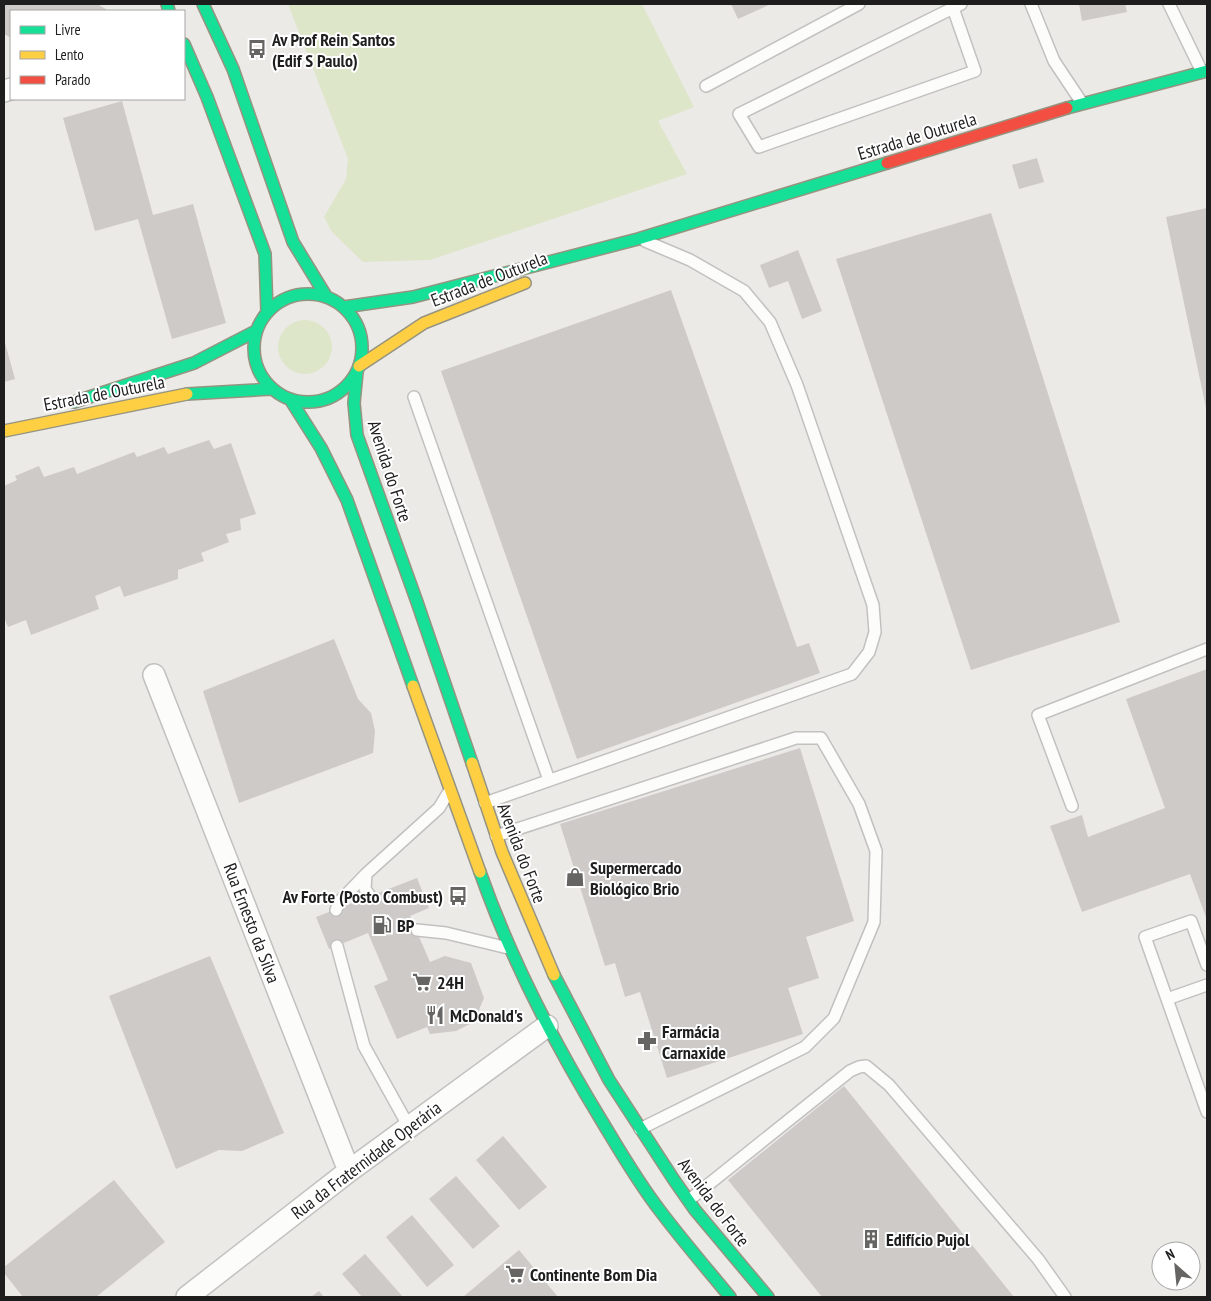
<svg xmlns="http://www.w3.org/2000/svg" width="1211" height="1301" font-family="'PT Sans Narrow',sans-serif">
  <rect width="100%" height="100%" fill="#eceae7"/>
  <path fill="#dde6c9" d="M288,4H642L694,107L658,121L687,174L430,260L363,262L332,232L324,217L346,179L348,159Z
    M278 347a27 27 0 1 1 54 0a27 27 0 1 1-54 0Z"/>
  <path fill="#cdcac8" d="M4,4L99,5L109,11H11V38L4,34Z
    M731,4H771L738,19Z
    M1079,4H1125L1127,12L1082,21Z
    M122,101L153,215L193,204L226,323L172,339L138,219L95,231L63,118Z
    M1037,158L1044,182L1019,189L1012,165Z
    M1207,208V408H1206L1166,217Z
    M991,213L1120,622L971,670L836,259Z
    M798,250L822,311L802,319L788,281L769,288L760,265Z
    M671,290L797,647L809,643L820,673L577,759L441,371Z
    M4,339L15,379L4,382Z
    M209,440L214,449L231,443L256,514L240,519L241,530L226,534L229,542L201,553L204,561L178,570V579L124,597L120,586L95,596L99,609L31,635L26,620L8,627L4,617V486L17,480L15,476L39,466L44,477L74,467L77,474L134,452L137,457L164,447L168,454Z
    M334,639L358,699L371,713L375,731L373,753L239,803L203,691Z
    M1207,669V920L1190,874L1082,912L1050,826L1082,815L1088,837L1165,808L1126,699Z
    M800,748L854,921L806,937L819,978L788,988L803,1034L667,1078L640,992L625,997L615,963L605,966L560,824Z
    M417,878L429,908L410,916L430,962L445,956L471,963L484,998L474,1022L456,1031L430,1034L427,1027L397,1039L374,986L388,980L368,933L329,949L316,917Z
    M210,956L284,1133L242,1151L219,1150L176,1169L109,996Z
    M844,1086L1014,1297H822L728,1180Z
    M503,1136L547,1187L519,1210L476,1160Z
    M456,1176L500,1226L473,1249L429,1199Z
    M114,1180L165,1242L96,1297H23L4,1273V1267Z
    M412,1215L454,1265L427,1287L386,1237Z
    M519,1250L558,1297H463Z
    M365,1254L403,1297H362L342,1274Z
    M319,1291L324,1297H311Z"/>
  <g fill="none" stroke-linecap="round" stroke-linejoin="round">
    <g stroke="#c2c1bf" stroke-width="14">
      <path id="lane" d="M1031,4L1054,61L1082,103
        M1169,4L1202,72
        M953,8L975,71L759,147L739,114L953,8L961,4
        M706,86L859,4
        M414,397L549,780
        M485,803L852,674L869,652L875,632L873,605L797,385L770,322L744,291L690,260L645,241
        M1072,806L1038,715L1207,649
        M496,836L796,738H821L859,804L876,851L874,922L834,1018L805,1047L640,1129
        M370,896L365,889L366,874L439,808L448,793
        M336,910L339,902L366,874
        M417,930L446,933L508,948
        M337,946L364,1046L409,1127
        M1207,965L1191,921L1145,937L1207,1112
        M1167,999L1207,985
        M689,1200L850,1071L859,1067L866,1066L889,1085L1038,1259L1065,1297"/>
    </g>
    <g stroke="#c2c1bf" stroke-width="24">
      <path id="street" d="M4,91L11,89
        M154,675L349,1171
        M187,1297L349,1171L547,1026"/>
    </g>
    <g stroke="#959481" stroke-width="14">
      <path id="fast" d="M167,4L169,11
        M203,4L233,69L293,242L326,296
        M184,44L207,97L265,254L267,312
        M1067,108L1207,71
        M254 348a54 54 0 1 1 108 0a54 54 0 1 1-108 0Z
        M344,307L413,297L638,239L887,163
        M357,372L354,403L357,435L417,602L472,763
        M187,394L271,389
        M290,399L321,448L347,500L413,686
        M74,402L194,363L256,331
        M480,872C511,960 554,1043 603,1123C621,1153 639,1184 661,1212C683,1241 707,1269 730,1297
        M554,975L609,1080L674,1180L695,1210L768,1297"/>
    </g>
    <g stroke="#959481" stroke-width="14">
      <path id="slow" d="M359,366L424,323L525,283
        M4,431L187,394
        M413,686L480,872
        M472,763L502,852L554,975"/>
    </g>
    <g stroke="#959481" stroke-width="14">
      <path id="jam" d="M887,163L1067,108"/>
    </g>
    <use href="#lane" stroke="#fcfcfb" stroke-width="11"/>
    <use href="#street" stroke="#fcfcfb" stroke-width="21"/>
    <use href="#fast" stroke="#16e098" stroke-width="11"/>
    <use href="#slow" stroke="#ffcf43" stroke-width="11"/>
    <use href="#jam" stroke="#f24e42" stroke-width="11"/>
  </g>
  <defs>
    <g id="bus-bare" transform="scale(1.5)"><path d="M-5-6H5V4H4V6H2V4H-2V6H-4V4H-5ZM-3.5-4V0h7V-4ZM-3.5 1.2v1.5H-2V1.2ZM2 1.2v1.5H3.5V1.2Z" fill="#666564" stroke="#fff" stroke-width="2.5" paint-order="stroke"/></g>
    <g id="shop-bare" transform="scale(1.5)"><path d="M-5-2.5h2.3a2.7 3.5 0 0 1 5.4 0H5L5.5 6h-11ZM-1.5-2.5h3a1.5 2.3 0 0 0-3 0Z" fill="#666564" stroke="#fff" stroke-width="2.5" paint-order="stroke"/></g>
    <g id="fuel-bare" transform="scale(1.5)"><path d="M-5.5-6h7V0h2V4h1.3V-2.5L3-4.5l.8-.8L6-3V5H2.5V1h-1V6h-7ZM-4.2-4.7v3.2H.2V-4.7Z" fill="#666564" stroke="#fff" stroke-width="2.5" paint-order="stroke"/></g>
    <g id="supermarket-bare" transform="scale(1.5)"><path d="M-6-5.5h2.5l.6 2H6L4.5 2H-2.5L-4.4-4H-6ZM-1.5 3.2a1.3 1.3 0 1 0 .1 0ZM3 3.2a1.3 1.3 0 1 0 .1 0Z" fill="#666564" stroke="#fff" stroke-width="2.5" paint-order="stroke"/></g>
    <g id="restaurant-bare" transform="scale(1.5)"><path d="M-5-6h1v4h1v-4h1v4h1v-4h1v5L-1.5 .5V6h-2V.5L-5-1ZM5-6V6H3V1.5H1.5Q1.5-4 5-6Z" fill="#666564" stroke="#fff" stroke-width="2.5" paint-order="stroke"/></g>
    <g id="pharmacy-bare" transform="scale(1.5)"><path d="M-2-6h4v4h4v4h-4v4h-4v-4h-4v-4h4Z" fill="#666564" stroke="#fff" stroke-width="2.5" paint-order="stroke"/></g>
    <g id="building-bare" transform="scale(1.5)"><path d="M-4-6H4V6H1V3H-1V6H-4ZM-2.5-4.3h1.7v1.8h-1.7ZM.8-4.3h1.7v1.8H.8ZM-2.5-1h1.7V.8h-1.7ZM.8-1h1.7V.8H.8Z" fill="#666564" stroke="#fff" stroke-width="2.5" paint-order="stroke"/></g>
  </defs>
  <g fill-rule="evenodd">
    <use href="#bus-bare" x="257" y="49"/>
    <use href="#shop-bare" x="575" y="877"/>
    <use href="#bus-bare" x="458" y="896"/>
    <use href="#fuel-bare" x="382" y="925"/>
    <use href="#supermarket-bare" x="422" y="982"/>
    <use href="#restaurant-bare" x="435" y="1015"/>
    <use href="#pharmacy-bare" x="647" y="1041"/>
    <use href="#building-bare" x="871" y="1239"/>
    <use href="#supermarket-bare" x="515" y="1274"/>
  </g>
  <g text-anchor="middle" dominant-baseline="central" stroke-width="4" stroke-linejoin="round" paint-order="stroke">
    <g font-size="18" font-weight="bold" fill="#1e1e1e" stroke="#fff" text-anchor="start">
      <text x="272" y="39">Av Prof Rein Santos<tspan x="272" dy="21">(Edif S Paulo)</tspan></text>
      <text x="590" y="867">Supermercado<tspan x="590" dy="21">Biológico Brio</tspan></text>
      <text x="443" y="896" text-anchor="end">Av Forte (Posto Combust)</text>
      <text x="397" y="925">BP</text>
      <text x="437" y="982">24H</text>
      <text x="450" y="1015">McDonald's</text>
      <text x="662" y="1031">Farmácia<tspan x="662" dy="21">Carnaxide</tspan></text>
      <text x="886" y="1239">Edifício Pujol</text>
      <text x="530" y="1274">Continente Bom Dia</text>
    </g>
    <g font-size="18" fill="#1e1e1e" stroke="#fff">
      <text transform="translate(917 136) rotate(-17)">Estrada de Outurela</text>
      <text transform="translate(489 279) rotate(-21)">Estrada de Outurela</text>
      <text transform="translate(104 393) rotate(-11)">Estrada de Outurela</text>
      <text transform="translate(390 471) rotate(72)">Avenida do Forte</text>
      <text transform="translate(522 853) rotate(69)">Avenida do Forte</text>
      <text transform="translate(252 923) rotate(69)">Rua Ernesto da Silva</text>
      <text transform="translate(366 1160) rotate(-37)">Rua da Fraternidade Operária</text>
      <text transform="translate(714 1202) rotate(53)">Avenida do Forte</text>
    </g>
  </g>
  <rect width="1211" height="1301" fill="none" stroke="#1e1e1e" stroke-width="10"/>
  <rect x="10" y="10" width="175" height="90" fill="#ffffff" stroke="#a5a5a5"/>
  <rect x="20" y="26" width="25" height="8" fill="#16e098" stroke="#a5a5a5"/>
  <text x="55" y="35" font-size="15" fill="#1e1e1e">Livre</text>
  <rect x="20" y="51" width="25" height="8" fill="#ffcf43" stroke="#a5a5a5"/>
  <text x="55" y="60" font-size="15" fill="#1e1e1e">Lento</text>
  <rect x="20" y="76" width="25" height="8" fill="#f24e42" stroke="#a5a5a5"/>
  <text x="55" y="85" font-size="15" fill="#1e1e1e">Parado</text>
  <g transform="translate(1176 1266) rotate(333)"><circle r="24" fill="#ffffff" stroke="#a5a5a5"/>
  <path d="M0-4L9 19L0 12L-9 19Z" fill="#666564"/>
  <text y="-8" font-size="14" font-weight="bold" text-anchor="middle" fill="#1e1e1e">N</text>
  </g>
</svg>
